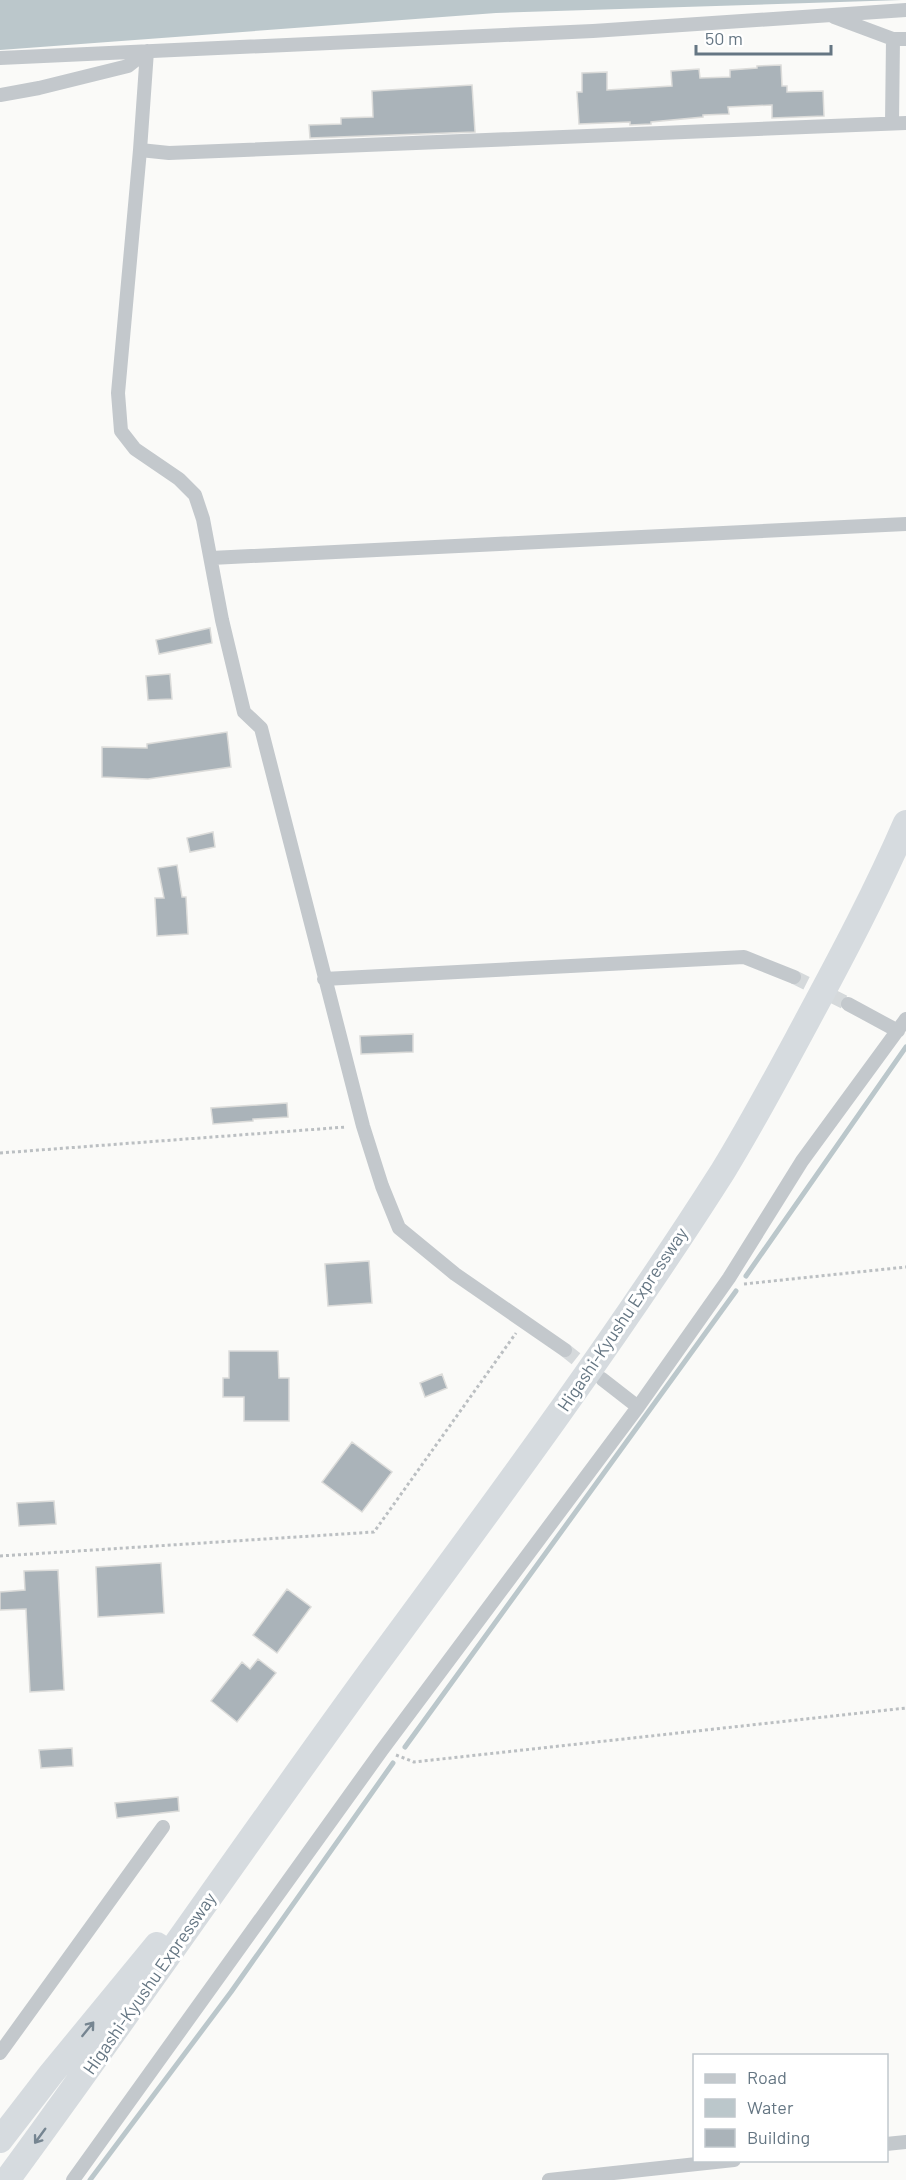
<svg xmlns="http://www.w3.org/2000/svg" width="906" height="2180" font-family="Barlow,sans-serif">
  <rect width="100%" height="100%" fill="#fafaf8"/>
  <path fill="#bbc7cb" d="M0,0H902L496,13L0,50Z"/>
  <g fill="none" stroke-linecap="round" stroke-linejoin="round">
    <path stroke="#bbc7cb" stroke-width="5" d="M746,1276L906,1047
      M405,1747L736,1291
      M90,2180L231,1992L393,1763"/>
  </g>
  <path fill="#aab3b9" stroke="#dcdcda" stroke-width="1.5" d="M781,65L782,86H787V92L823,91L824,116L772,118V105L728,107L729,114L703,115V117L651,122V124L630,125V122L579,124L577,92H582V73L607,72V90L672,86L671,71L699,69L700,78L730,77V70L757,68V66Z
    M472,85L475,132L310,138L309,125L341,124V118L373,117L372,91Z
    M210,628L212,643L159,654L156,640Z
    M170,674L172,699L148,700L146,676Z
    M227,732L231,767L148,779L102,777V747L147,748V744Z
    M213,832L215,847L190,852L187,838Z
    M177,865L182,897H186L188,934L157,936L155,898H164L158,868Z
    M413,1034V1052L361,1054L360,1036Z
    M287,1103L288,1117L253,1119V1121L213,1124L211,1108Z
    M369,1261L372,1303L328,1306L325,1264Z
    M229,1351H278L279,1378H289V1421H244V1397H223V1378H229Z
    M442,1374L447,1388L425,1397L420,1383Z
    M352,1442L392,1472L362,1512L322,1482Z
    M54,1501L56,1524L19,1526L17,1503Z
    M161,1563L164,1613L98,1617L96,1567Z
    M58,1570L64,1690L30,1692L26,1609L0,1610V1592L25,1590L24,1571Z
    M287,1589L311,1607L277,1653L253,1635Z
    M258,1659L276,1673L237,1722L211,1701L242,1662L250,1669Z
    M72,1748L73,1766L41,1768L39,1750Z
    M178,1797L179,1811L117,1818L115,1803Z"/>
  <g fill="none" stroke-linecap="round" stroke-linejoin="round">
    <path stroke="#d5d9db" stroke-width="14" stroke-dasharray="14 7" stroke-linecap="butt" d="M794,977L848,1004
      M565,1350L594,1373"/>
    <path stroke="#bbbfc2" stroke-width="3" stroke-dasharray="3 3" stroke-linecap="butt" d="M0,1153L346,1127
      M744,1284L906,1267
      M0,1556L374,1532L516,1333
      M396,1755L414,1762L906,1708"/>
    <path stroke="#c3c8cc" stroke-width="14" d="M834,17L893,39H906
      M147,51L140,150L118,393L121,431L135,449L179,479L195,495L203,519L222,620L244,712L261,728L363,1126L382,1186L399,1228L455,1274L565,1350
      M0,58L593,31L906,10
      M0,95L39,88L128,66L147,51
      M892,123L893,39
      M140,150L169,153L906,123
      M211,558L906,524
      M324,979L744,957L794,977
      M848,1004L898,1031
      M602,1379L638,1407
      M0,2053L163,1827
      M886,2144L906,2142
      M73,2180L382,1750L638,1407L729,1278L802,1161L906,1019
      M549,2180L734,2160"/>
    <path stroke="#d6dbdf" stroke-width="26" d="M0,2140L51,2074L157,1945
      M7,2180C132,2010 250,1837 374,1667C494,1504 615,1341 723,1171C753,1122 780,1071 807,1021C842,956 877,890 906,823"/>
  </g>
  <defs><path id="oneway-shaft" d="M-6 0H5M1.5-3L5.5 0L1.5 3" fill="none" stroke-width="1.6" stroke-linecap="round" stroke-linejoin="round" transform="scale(1.5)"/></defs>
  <g stroke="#768591">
    <use href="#oneway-shaft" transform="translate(88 2029) rotate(-51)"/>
    <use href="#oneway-shaft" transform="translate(40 2136) rotate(126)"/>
  </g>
  <g text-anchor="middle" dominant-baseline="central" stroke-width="6" stroke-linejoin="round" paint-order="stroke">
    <g font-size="18" fill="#657683" stroke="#fff">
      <text transform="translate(622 1319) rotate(-56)">Higashi-Kyushu Expressway</text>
      <text transform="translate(149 1983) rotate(-55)">Higashi-Kyushu Expressway</text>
    </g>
  </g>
  <rect x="693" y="2054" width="195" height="108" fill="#ffffff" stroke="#c1c8cd" stroke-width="1.5"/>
  <rect x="705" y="2074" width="30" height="9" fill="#c3c8cc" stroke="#c1c8cd" stroke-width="1.5"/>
  <text x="747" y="2084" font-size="18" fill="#657683">Road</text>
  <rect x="705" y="2099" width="30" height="18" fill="#bbc7cb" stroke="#c1c8cd" stroke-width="1.5"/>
  <text x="747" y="2114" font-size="18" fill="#657683">Water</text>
  <rect x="705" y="2129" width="30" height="18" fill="#aab3b9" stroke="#c1c8cd" stroke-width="1.5"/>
  <text x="747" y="2144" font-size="18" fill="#657683">Building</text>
  <path d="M696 45v9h135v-9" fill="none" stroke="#657683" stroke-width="3"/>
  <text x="705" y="45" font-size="18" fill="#657683" stroke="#ffffff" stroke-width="4.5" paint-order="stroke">50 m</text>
</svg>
